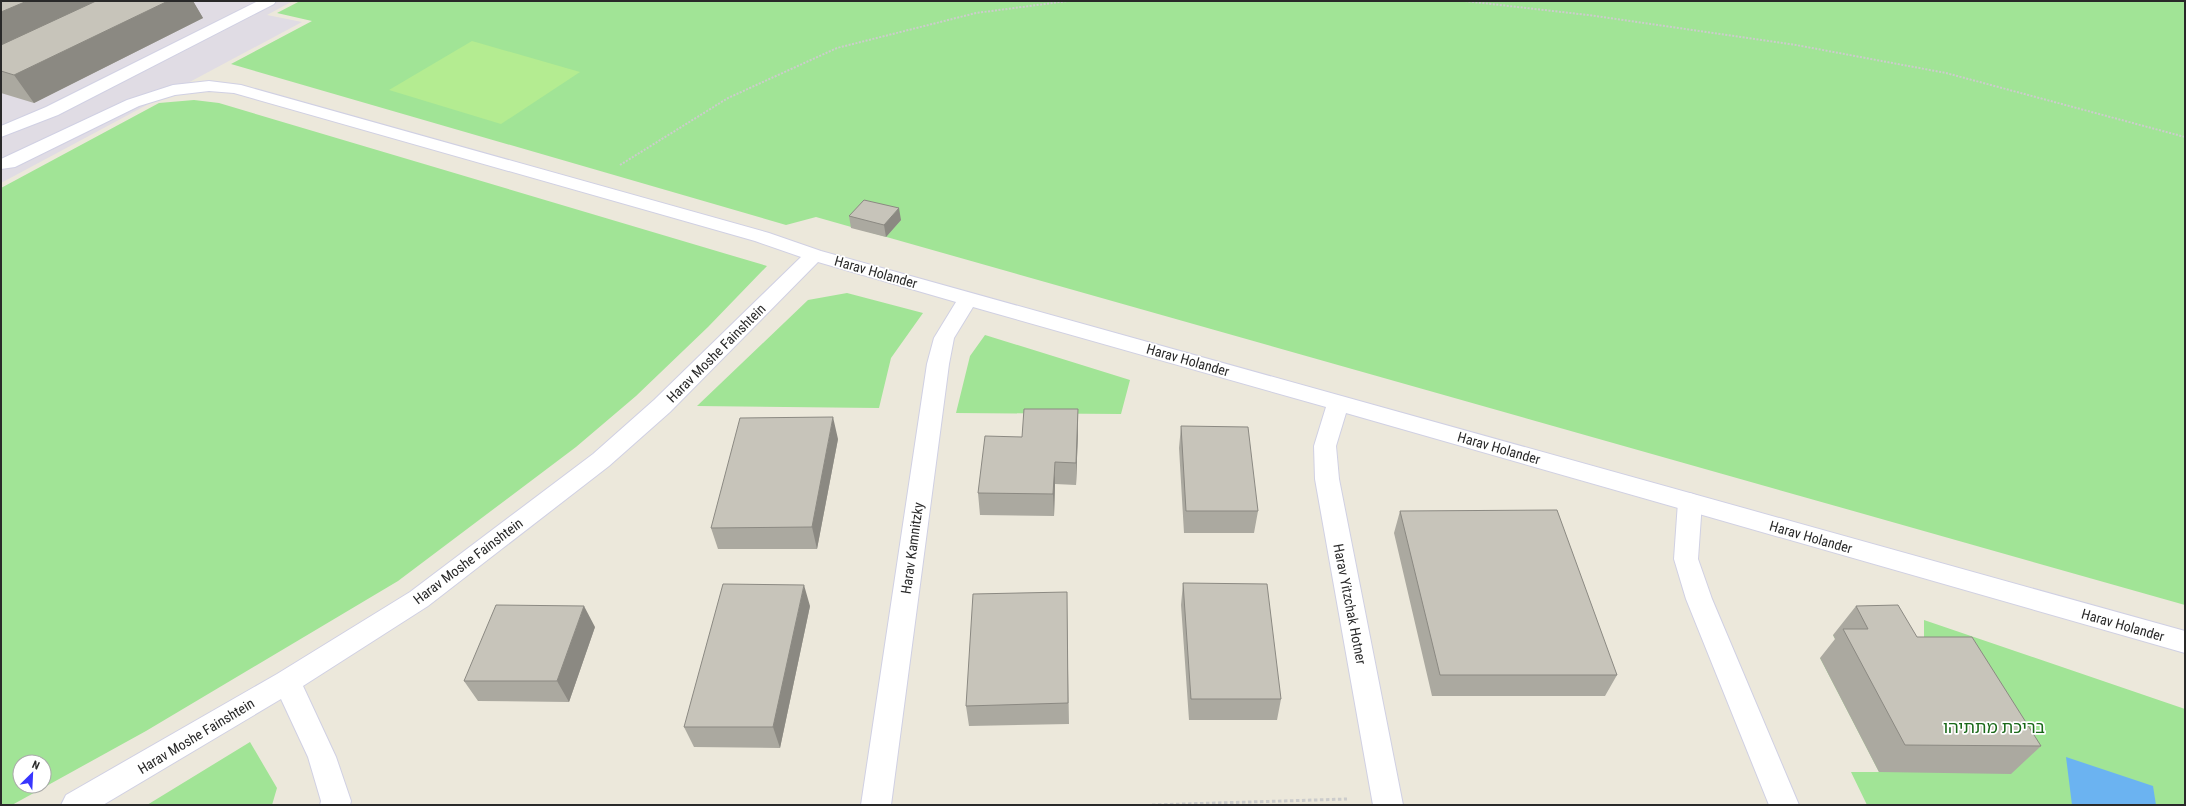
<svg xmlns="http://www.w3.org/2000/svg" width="2186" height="806" font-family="'Roboto Condensed','Noto Sans Hebrew',sans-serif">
  <rect width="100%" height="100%" fill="#ece8db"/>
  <path fill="#e0dce4" d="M1,1H293L267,15L302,22L1,183Z"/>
  <path fill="#a1e496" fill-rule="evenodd" d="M300,1H2185V605L816,217L786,225L231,64L312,21L277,13Z
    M194,100L219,103L767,266L708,327L636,396L576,447L398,581L146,731L12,805H1V188L159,103ZM20,762H44V786H20Z
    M847,293L923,313L891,358L879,408L697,406L808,300Z
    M985,335L1130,380L1121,414L956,413L970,356Z
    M1924,620L2185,709V805H1867L1851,772H1879L1820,658H1845L1833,635H1875L1924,649Z
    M250,742L277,788L272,805H147Z"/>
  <path fill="#b4ec91" d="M472,41L580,72L501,124L389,90Z"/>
  <path fill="#6bb3f1" d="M2066,757L2153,786L2156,805H2072Z"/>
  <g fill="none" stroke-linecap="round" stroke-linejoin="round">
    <g stroke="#d0d0e3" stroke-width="2">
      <path id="service" d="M258,1H276L274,4L58,115L1,137V126L46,107Z
        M1690,493L1698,496L1702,502L1698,559L1712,599L1799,805H1769L1686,599L1674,559L1678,502L1682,496Z"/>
    </g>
    <g stroke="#d0d0e3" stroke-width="2">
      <path id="minor" d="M209,81L241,85L769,233L821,251L2185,631V653L1346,413L1336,446L1339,479L1403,805H1373L1315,479L1314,446L1326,407L973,307L954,338L949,364L891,805H861L927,364L934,338L956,302L818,262L670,412L609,466L428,606L303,686L336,757L351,801L350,805H320L321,801L308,757L281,699L103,805H61L66,795L277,674L410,592L593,454L654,400L801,257L755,241L234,93L209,91L175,95L139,106L15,167L1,169V159L127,100L173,85Z"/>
    </g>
    <path stroke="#ccc" stroke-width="2" stroke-dasharray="2 1.5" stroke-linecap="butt" d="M1465,1L1588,15L1796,45L1946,73L2185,137
      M620,165L728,98L837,48L976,13L1068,1"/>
    <path stroke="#ccc" stroke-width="3" stroke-dasharray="3.5 2.5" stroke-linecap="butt" d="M1152,805L1347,799"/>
    <use href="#service" fill="#fff" fill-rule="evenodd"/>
    <use href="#minor" fill="#fff" fill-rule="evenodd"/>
  </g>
  <path fill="#aba9a0" d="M1,1H193L203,18L34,103L1,93Z
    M849,216L901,220L886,237L851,228Z
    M1078,409V431L1076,485L1055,484L1054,516L980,515L978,493L1022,437Z
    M1181,426L1258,511L1254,533H1184L1179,448Z
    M838,439L817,549H718L711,528Z
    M1400,511L1617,675L1605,696H1432L1394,533Z
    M1183,583L1281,699L1277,720H1189L1181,605Z
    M810,606L780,748L694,747L684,727Z
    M1856,606L1917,637L2041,746L2011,774L1879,772L1820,658L1835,639L1833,635Z
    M1067,613L1069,724L969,726L966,706Z
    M595,627L569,702L478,701L464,681Z"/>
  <path fill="#8b8982" d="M27,1H103L1,48V12Z
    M168,1H193L203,18L34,103L14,75Z
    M899,208L901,220L886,237L884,225Z
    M1078,409V431L1076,485V463Z
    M833,417L838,439L817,549L812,527Z
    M1055,462V484L1054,516L1053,494Z
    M804,585L810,606L780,748L773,727Z
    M584,606L595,627L569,702L557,681Z"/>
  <path fill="#c7c4ba" stroke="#8b8982" d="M1,1H27L1,12Z
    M96,1H168L14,75L1,71V45Z
    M864,200L899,208L884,225L849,216Z
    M1024,409H1078L1076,463L1055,462L1053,494L978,493L985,436L1022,437Z
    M833,417L812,527L711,528L740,418Z
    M1181,426L1248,427L1258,511H1186Z
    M1557,510L1617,675H1440L1400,511Z
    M1183,583L1267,584L1281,699H1191Z
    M723,584L804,585L773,727H684Z
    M1067,592L1068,703L966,706L973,594Z
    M496,605L584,606L557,681H464Z
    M1898,605L1917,637H1972L2041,746L1905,745L1843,629H1868L1856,606Z"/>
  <g text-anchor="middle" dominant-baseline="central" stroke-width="3.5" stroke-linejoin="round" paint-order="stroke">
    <g font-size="14" fill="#292929" stroke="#fff">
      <text transform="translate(876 272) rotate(16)">Harav Holander</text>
      <text transform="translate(716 353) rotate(-45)">Harav Moshe Fainshtein</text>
      <text transform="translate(1188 360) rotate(16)">Harav Holander</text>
      <text transform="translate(1499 448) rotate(16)">Harav Holander</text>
      <text transform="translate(1811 537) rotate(16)">Harav Holander</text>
      <text transform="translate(912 548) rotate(-82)">Harav Kamnitzky</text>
      <text transform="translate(468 561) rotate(-37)">Harav Moshe Fainshtein</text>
      <text transform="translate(1350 604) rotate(79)">Harav Yitzchak Hotner</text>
      <text transform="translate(2123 625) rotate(16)">Harav Holander</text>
      <text transform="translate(196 736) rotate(-31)">Harav Moshe Fainshtein</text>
    </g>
    <g font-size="17" fill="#196818" stroke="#fff">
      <text x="1994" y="727">בריכת מתתיהו</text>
    </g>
  </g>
  <rect width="2186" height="806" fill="none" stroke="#292929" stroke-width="4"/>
  <g transform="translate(32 774) rotate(24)"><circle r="19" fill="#ffffff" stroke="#a9a9a9"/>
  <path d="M0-3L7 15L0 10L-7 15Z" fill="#3836fe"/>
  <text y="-6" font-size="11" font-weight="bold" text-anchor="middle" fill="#292929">N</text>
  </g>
</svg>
